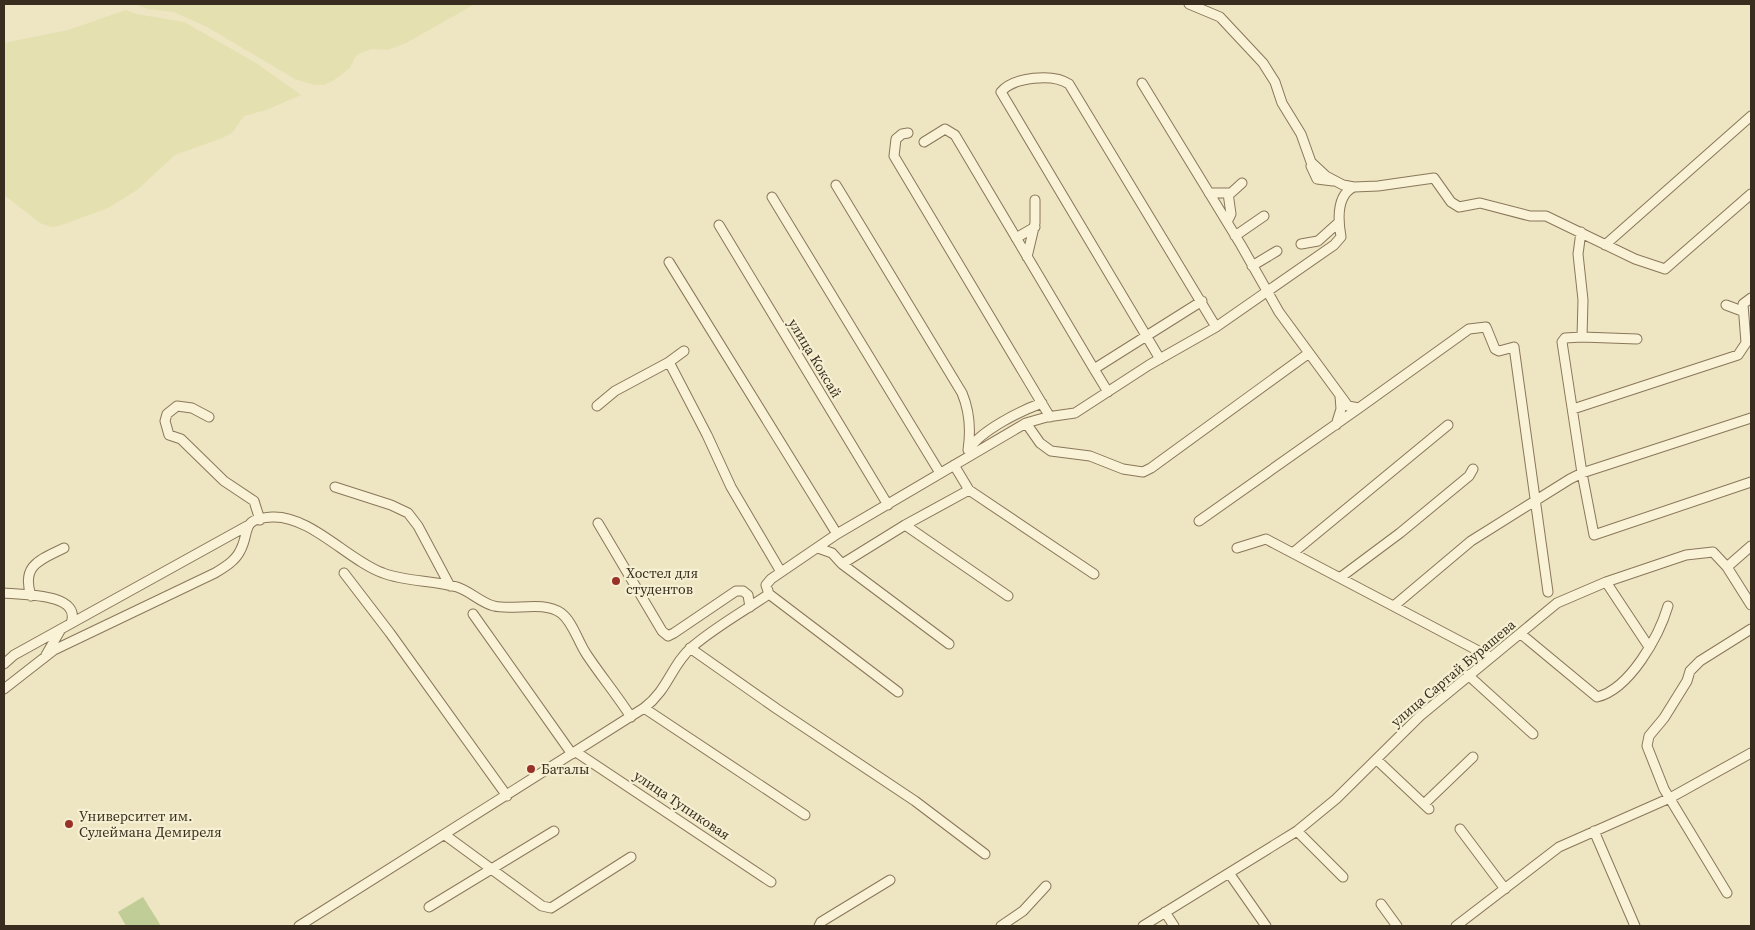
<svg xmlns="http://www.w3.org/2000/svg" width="1755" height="930" font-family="'Source Serif 4',serif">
  <rect width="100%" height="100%" fill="#eee5c3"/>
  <path fill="#e4e0b0" d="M134,4H475L406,43L387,50L372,49L360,53L355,57L350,68L334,80L324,85H315L295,79L207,27L174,12L148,9Z
    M126,10L136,14L184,22L256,63L301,95L266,110L244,116L232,133L222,138L175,155L137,190L108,208L59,226L52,227L40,223L4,195V43L68,30Z"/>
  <path fill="#c1cd96" d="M143,897L161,926H126L118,912Z"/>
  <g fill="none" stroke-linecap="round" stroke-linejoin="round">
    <g stroke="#897759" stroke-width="11">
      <path id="minor" d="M1189,4L1220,17L1263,63L1275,82L1282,103L1301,134L1311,162L1326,176L1343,185L1354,187L1378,186L1434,178L1451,202L1459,207L1480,203L1530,216H1546L1635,259L1665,269L1751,194
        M1142,83L1241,245L1279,312L1348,406L1359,408L1469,329L1486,327L1495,349L1499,351L1514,347L1548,592
        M908,133L902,134L896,139L894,156L1050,417
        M924,142L945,129L955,135L1094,369
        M1311,166L1317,179L1333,181
        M836,185L962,393C970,412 971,430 968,450
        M1209,193H1231L1242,183
        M772,197L940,473
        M1227,222L1231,214L1228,193
        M719,225L888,505
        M1581,232L1578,254L1583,300L1582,337L1565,338L1562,342L1582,473L1594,535L1751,482
        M1235,236L1264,216
        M1016,238L1035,227
        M1301,244L1318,241L1338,223
        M1605,245L1751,116
        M1027,257L1035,223V200
        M669,262L837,534
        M1252,266L1277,251
        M1726,305L1742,311
        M1582,337L1637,339
        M684,351L669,362L707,435L731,487L781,572
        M1160,359L1001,92C1013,77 1053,73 1069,84L1216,327
        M1108,392L1094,369L1202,301
        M597,406L615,391L669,362
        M1573,409L1738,355L1746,343L1743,304L1751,298
        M209,417L192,408L177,406L167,414L165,421L169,435L181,439L224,481L254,501L260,520
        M1026,423L1040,443L1051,451L1090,456L1123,469L1143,472L1151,468L1309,353
        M1336,425L1341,409L1340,396
        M969,449C982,430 1020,411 1042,403
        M954,465L969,490L1094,574
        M335,487L391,505L408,513L418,526L450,586
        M1199,521L1359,408
        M598,523L662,631L668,636L674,633L736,591H743L748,595L750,607
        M905,525L1008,596
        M818,548L832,553L842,564L949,644
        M1237,548L1266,539L1490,657
        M1294,552L1448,425
        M842,564L905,525L969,490
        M1727,567L1751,605
        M344,573L390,633L507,796
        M1341,577L1400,533L1469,476L1473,469
        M1606,582L1649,647
        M4,593C22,595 82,593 71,623
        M31,596C21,565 40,560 64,548
        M1395,605L1471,541L1570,479L1582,473L1751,418
        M473,614L572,754
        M1521,634L1597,697C1630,689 1659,636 1668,606
        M690,648L777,709L915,801L985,854
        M46,655L61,629
        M4,664L14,655L247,526
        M1468,675L1533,734
        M4,689L54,650L215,573C225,567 235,561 240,551C251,531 239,519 272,517C310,515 349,561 383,573C406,582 433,580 457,587C470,591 481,603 494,606C513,611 543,600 561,613C573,622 578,642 587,655C601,676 617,695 631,717
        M898,692L769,594L766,585L771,579L837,534L1026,423L1047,417L1075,413L1149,365L1216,327L1334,245L1341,237C1338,220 1336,195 1354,187
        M644,708L805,815
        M576,752L771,882
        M1377,760L1429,809
        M1424,804L1473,757
        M1460,829L1505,889
        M1297,831L1343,877
        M1594,831L1635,926
        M445,835L542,906L551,908L631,857
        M1229,873L1266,926
        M1727,893L1664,789L1647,746L1649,736L1664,718L1687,681L1690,671L1700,661L1751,629
        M1381,904L1397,926
        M429,907L554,831
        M1165,912L1174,926
        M299,926L644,708C669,689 671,665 692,647C715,627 744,611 769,594
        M819,926L821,922L890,880
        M1001,926L1023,911L1046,886
        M1143,926L1297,831L1336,799L1420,716L1557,603L1606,582L1686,555L1713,552L1727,567L1751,546
        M1456,926L1559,847L1670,798L1751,753"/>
    </g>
    <use href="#minor" stroke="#f9f2d6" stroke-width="9"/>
  </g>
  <g fill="#983229" stroke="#f6efd2" stroke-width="2">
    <circle cx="616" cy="581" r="5"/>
    <circle cx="531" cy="769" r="5"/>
    <circle cx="69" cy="824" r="5"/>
  </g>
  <g text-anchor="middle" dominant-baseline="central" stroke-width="4.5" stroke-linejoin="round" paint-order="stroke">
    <g font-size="14" fill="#382d1e" stroke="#f6efd2">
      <text transform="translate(815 358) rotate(59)">улица Коксай</text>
      <text transform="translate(1453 673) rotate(-40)">улица Сартай Бурашева</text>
      <text transform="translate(682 805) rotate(34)">улица Тупиковая</text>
    </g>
    <g font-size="14" fill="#382d1e" stroke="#f6efd2" text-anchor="start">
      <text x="626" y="573">Хостел для<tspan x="626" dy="16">студентов</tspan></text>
      <text x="541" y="769">Баталы</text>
      <text x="79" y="816">Университет им.<tspan x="79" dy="16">Сулеймана Демиреля</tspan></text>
    </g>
  </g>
  <rect width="1755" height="930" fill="none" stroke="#382d1e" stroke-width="10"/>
</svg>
